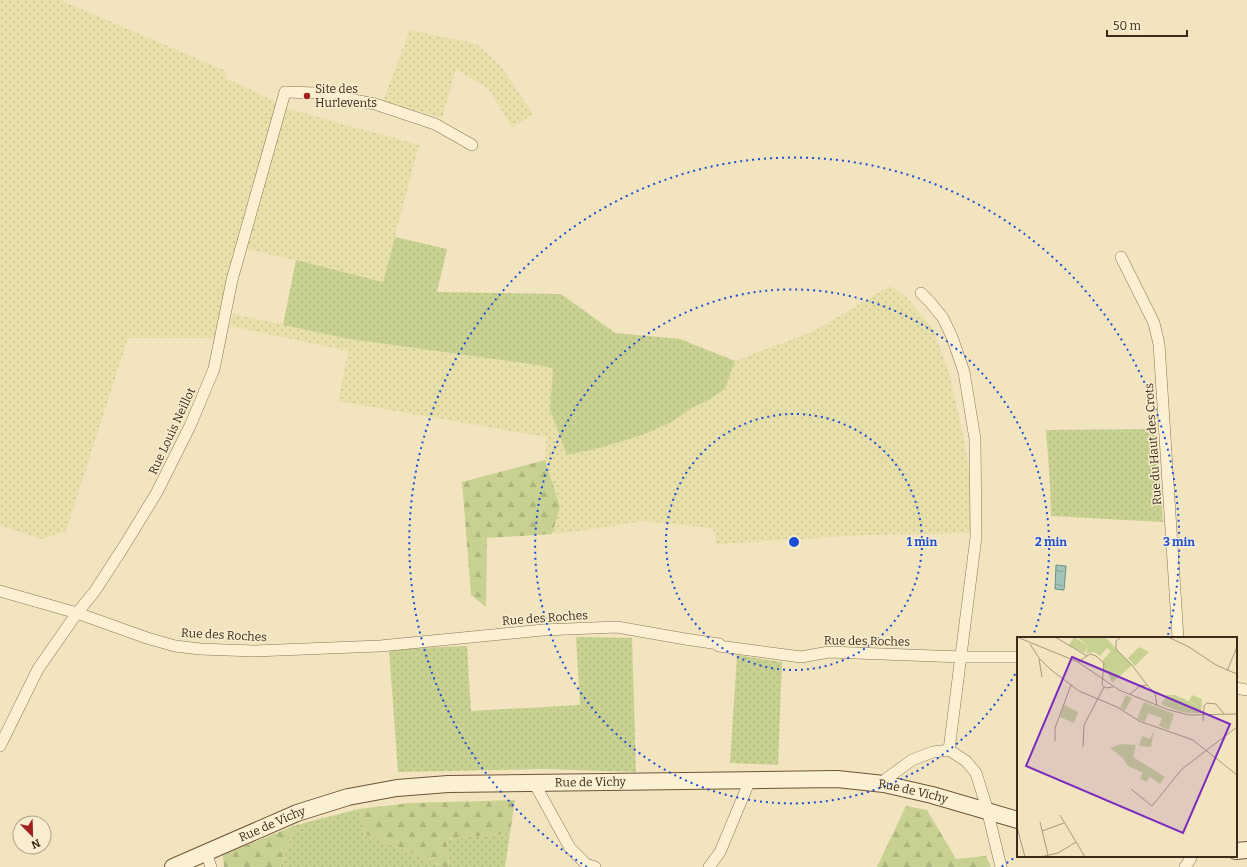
<svg xmlns="http://www.w3.org/2000/svg" width="1247" height="867" font-family="Bitter,serif">
  <defs>
    <pattern id="farmland-dots" width="8" height="8" patternUnits="userSpaceOnUse"><rect width="8" height="8" fill="#e8e0ab"/><path d="M2 2h.1M6 6h.1" fill="none" stroke="#c8c093" stroke-width="1.8" stroke-linecap="round"/></pattern>
    <pattern id="grass-dots" width="8" height="8" patternUnits="userSpaceOnUse"><rect width="8" height="8" fill="#c8d191"/><path d="M2 2h.1M6 6h.1" fill="none" stroke="#adb47c" stroke-width="1.8" stroke-linecap="round"/></pattern>
    <pattern id="forest-firs" width="22" height="20" patternUnits="userSpaceOnUse"><rect width="22" height="20" fill="#c8d191"/><path d="M5 1l3.5 6h-7zM16 11l3.5 6h-7z" fill="#adb47c"/></pattern>
    <pattern id="water-ripples" width="26" height="14" patternUnits="userSpaceOnUse"><rect width="26" height="14" fill="#a2c3ba"/><path d="M2 4q2-2 4 0t4 0M15 11q2-2 4 0t4 0" fill="none" stroke="#859f96"/></pattern>
  </defs>
  <rect width="100%" height="100%" fill="#f2e4be"/>
  <path fill="url(#farmland-dots)" d="M0,0H60L226,71L225,78L277,102L220,309L214,338H128L66,531L41,539L0,525Z
    M410,30L476,44L500,65L533,114L512,128L489,89L456,69L442,118L383,101Z
    M281,107L419,145L383,282L241,247Z
    M890,286L907,298L932,327L949,373L965,444L971,486L970,533L868,535L717,544L713,528L643,521L581,531L552,534L560,507L545,460L546,437L338,401L348,351L230,326L233,314L350,339L544,366L554,369L550,410L567,455L600,448L642,435L672,422L690,409L709,400L725,389L735,361L814,331Z"/>
  <path fill="url(#grass-dots)" d="M395,237L447,249L437,292L561,294L615,333L680,339L735,361L725,389L709,400L690,409L672,422L642,435L600,448L567,455L550,410L553,369L544,366L350,339L283,325L296,260L383,282Z
    M1156,429L1163,522L1051,516L1050,484L1046,430Z
    M576,637L632,638L636,772L546,769L398,772L389,649L467,646L471,711L580,705Z
    M737,655L782,662L778,765L730,763Z
    M359,809L365,834L445,867H280L296,825Z
    M510,833L505,867H449L447,839Z"/>
  <path fill="url(#forest-firs)" d="M545,460L560,507L552,534L487,538L486,607L471,595L462,482Z
    M515,800L510,833L447,839L449,867H445L365,834L359,809L410,803Z
    M906,806L927,810L956,859L986,856L991,867H877Z
    M296,825L280,867H224L223,855Z"/>
  <path fill="url(#water-ripples)" stroke="#689289" d="M1056,565L1066,566L1064,590L1055,589Z"/>
  <g fill="none" stroke-linecap="round" stroke-linejoin="round">
    <g stroke="#8c7455" stroke-width="12">
      <path id="street" d="M1121,257L1154,323L1159,344L1178,638
        M921,293L930,302L943,318L952,337L964,372L975,439L976,537L949,750
        M0,591L77,613L147,638L175,646L200,649L254,651L380,646L543,630L617,627L685,639L719,644V646L801,657L829,652L962,657H1018
        M1236,688L1247,690
        M0,746L38,669L77,613L95,591L126,543L157,492L190,426L214,369L232,280L285,92L316,93L375,104L435,124L472,145
        M536,782L537,788L570,848L586,864L595,867
        M884,784L886,779L912,760L933,752L949,750L966,761L976,773L986,805L1001,867
        M206,852L211,867
        M709,867L720,852L750,780
        M1185,867L1191,858V856"/>
    </g>
    <g stroke="#6e5438" stroke-width="18">
      <g id="secondary">
        <path d="M1236,851L1247,850"/>
        <path id="s1" d="M173,867L297,813L348,797L397,788L448,784L837,779L884,784L932,795L1018,820"/>
      </g>
    </g>
    <use href="#street" stroke="#fcf0d2" stroke-width="11"/>
    <use href="#secondary" stroke="#fcf0d2" stroke-width="16"/>
  </g>
  <g fill="none" stroke="#1d4ed8" stroke-width="2" stroke-dasharray="2 4">
    <circle cx="794" cy="542" r="128"/>
    <path d="M1018 669A257 257 0 1 1 1033 636"/>
    <path d="M1018 855A385 385 0 0 1 1001 867M587 867A385 385 0 1 1 1168 635"/>
  </g>
  <circle fill="#a1211f" stroke="#f9edcf" stroke-width="1.5" cx="307" cy="96" r="4"/>
  <g text-anchor="middle" dominant-baseline="central" stroke-width="3" stroke-linejoin="round" paint-order="stroke">
    <g font-size="12" fill="#3a2b1b" stroke="#f9edcf" text-anchor="start">
      <text x="315" y="89">Site des<tspan x="315" dy="14">Hurlevents</tspan></text>
    </g>
    <g font-size="12" fill="#3a2b1b" stroke="#f9edcf">
      <text transform="translate(172 431) rotate(-65)">Rue Louis Neillot</text>
      <text transform="translate(1153 444) rotate(-94)">Rue du Haut des Crots</text>
      <text transform="translate(545 618) rotate(-4)">Rue des Roches</text>
      <text transform="translate(224 635) rotate(3)">Rue des Roches</text>
      <text transform="translate(867 641) rotate(1)">Rue des Roches</text>
      <text stroke="none"><textPath href="#s1" startOffset="432">Rue de Vichy</textPath></text>
      <text stroke="none"><textPath href="#s1" startOffset="756">Rue de Vichy</textPath></text>
      <text stroke="none"><textPath href="#s1" startOffset="108">Rue de Vichy</textPath></text>
    </g>
  </g>
  <g transform="translate(1017 637)">
    <rect width="220" height="220" fill="#f2e4be"/>
    <path d="M57,0L71,9L67,16L52,8ZM122,10L132,15L118,29L111,21ZM109,58L115,61L108,74L103,71ZM150,58H158L180,68L173,76L164,75L165,71L156,63L155,66L146,64ZM127,65L157,77L152,93L142,89L145,81L131,76L128,85L120,82ZM47,68L61,75L57,86L43,80ZM104,107L119,108L116,120L148,140L143,147L133,140L129,145L123,141L126,136L111,129L106,121L93,111Z" fill="#c8d191"/>
    <path d="M60,0H88L115,28L95,46L91,36L87,35L86,23L94,14L90,11L83,19L77,15L69,17L71,9ZM175,58L185,62L184,76H173L180,68L172,64ZM156,62L165,71L164,75L144,67L146,64L155,66ZM137,93L134,110L122,109L125,99L133,102Z" fill="#c8d191"/>
    <path fill="none" stroke="#a89a7d" stroke-width="1" d="M0,0L61,25L102,53L152,73L172,78L220,77M38,0L70,19M151,0L172,10L199,28L220,37M103,1L99,4V12L115,28L130,48M13,7L22,21L33,32L62,54L100,70L122,84L176,103L220,138M22,22L25,40M61,25L73,17L79,19L87,26L85,48L89,51L96,50M210,34L220,10M113,57L123,49L130,48L138,56L140,69M186,84L187,69L190,66L199,67L207,77M38,104V91L54,48M66,110L67,88L87,50M114,152L135,169L165,132L220,90M43,178L68,220M23,185L31,218M0,190L8,220M25,194L47,186M23,220L41,216L59,205"/>
    <path fill="#7b2cbf" fill-opacity="0.15" stroke="#7b2cbf" stroke-width="2" d="M55,20L213,87L166,196L9,129Z"/>
    <rect width="220" height="220" fill="none" stroke="#3a2b1b" stroke-width="2"/>
  </g>
  <circle cx="794" cy="542" r="6" fill="#1d4ed8" stroke="#f9edcf" stroke-width="2"/>
  <g font-size="12" text-anchor="middle" font-weight="bold" fill="#1d4ed8" stroke="#f9edcf" stroke-width="3" stroke-linejoin="round" paint-order="stroke">
    <text x="922" y="546">1 min</text>
    <text x="1051" y="546">2 min</text>
    <text x="1179" y="546">3 min</text>
  </g>
  <g transform="translate(32 835) rotate(157)"><circle r="19" fill="#f9edcf" stroke="#ad9f87"/>
  <path d="M0-3L7 15L0 10L-7 15Z" fill="#a1211f"/>
  <text y="-6" font-size="11" font-weight="bold" text-anchor="middle" fill="#3a2b1b">N</text>
  </g>
  <path d="M1107 30v6h80v-6" fill="none" stroke="#3a2b1b" stroke-width="2"/>
  <text x="1113" y="30" font-size="12" fill="#3a2b1b" stroke="#f9edcf" stroke-width="3" paint-order="stroke">50 m</text>
</svg>
